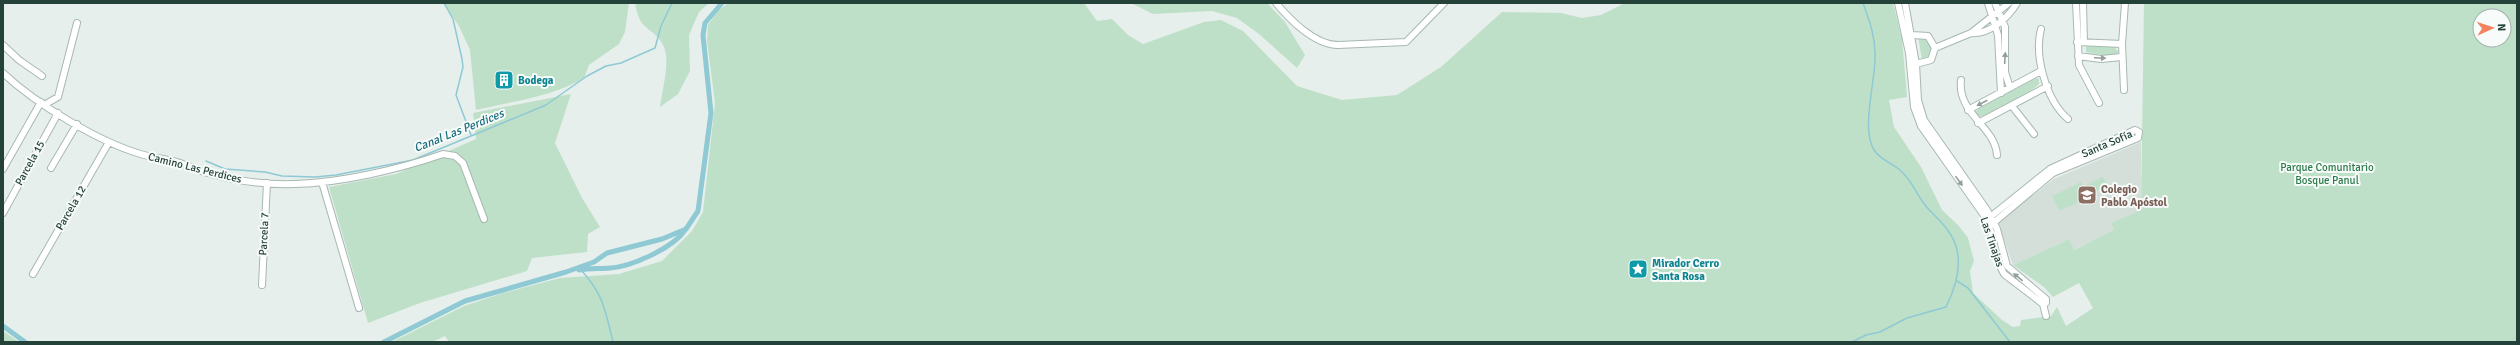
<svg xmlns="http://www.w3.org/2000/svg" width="2520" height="345" font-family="Signika,sans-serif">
  <rect width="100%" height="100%" fill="#e6efeb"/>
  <path fill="#d4dfda" d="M2141,142V210L2112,223L2115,230L2073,250L2069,239L2013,265L1998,222L2054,179Z"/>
  <path fill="#bfe0c8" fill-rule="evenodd" d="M443,3H629L625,32L619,44L589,65L584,78C552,97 513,101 476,110L470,50L459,26Z
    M635,3H709L699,12L689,35L690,71L678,94L660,107C662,89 672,58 662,43C649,24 640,32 635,3Z
    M728,3H1084L1097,21L1112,19L1128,35L1143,44L1204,22L1221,20L1243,31L1297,86L1342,100L1397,95L1441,67L1502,12L1561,13L1582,18L1601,15L1625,3H1893L1902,39L1907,97L1889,100L1894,127L1921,167L1942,210L1958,225L1968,238L1974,261L1970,271L1973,293L2002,320L2013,327L2020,326L2021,320L2051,316L2057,307L2066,326L2093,308L2079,283L2053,297L2044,287L2013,265L2069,239L2074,250L2114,230L2111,223L2141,210L2144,3H2517V342H449L445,336L432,342H392L464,306L503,293L560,278L619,274L662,261L692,231L703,212L715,103L707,41L708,25L718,11ZM2480,16H2504V40H2480Z
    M1131,3H1267L1285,22L1305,55L1297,68L1259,34L1237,18L1212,11L1153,14Z
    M1918,36L1926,37L1933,48L1929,57L1922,60Z
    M2086,46L2114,47L2119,52C2113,58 2095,54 2086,52Z
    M2036,78L2039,79V84C2030,93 1990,119 1978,116L1976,112L1978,109Z
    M571,94L555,143L582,198L600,227L588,234L587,252L532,258L527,271L420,303L368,323L329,187L396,174L476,139L473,113Z
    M2103,177L2107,186L2089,195L2084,186Z
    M2081,182L2088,198L2059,211L2052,196Z
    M3,331L19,342H3Z"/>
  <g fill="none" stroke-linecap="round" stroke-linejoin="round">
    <path stroke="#8ec9d4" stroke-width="1.5" d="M444,3L453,19L462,59L463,67L456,95L471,135
      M206,161L225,169L265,172L282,176L315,177L336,175L413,160L546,105L587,76L606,66L621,63L655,48L661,26L672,3
      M581,270C604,295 605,310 613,342
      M1957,281L1968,288L2010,342
      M1852,342L1866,335L1880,332L1907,318L1946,307C1958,283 1965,255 1949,232C1943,222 1932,214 1925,205C1917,195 1912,181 1902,172C1894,163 1881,161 1874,150C1861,130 1875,82 1875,59C1876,39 1870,22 1863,3"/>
    <path stroke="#8ec9d4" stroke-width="5" d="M579,270C590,268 599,269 610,268C631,267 673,248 685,230
      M3,326L25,342
      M384,342L465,301L566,272L594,262L607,253L662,239L686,229L698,211L711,113L703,35L705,23L722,3"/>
    <g stroke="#a8b8b2" stroke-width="8">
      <path id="minor" d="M1276,3C1290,20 1315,45 1338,45L1406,42L1444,3
        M1898,3L1909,53L1914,107L1921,126L1983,214L1991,232L1998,262L2004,274L2043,304L2046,303V299L2007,266L1997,229L1987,210L1924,120L1918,100L1916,64L1905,3
        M1988,3L1998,35L2001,93
        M1995,3L2005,27V72L2010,88
        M2076,3L2079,65L2099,103
        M2083,3L2084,42
        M2041,29C2034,56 2046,100 2068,119
        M1971,33C1989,35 2008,18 2017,3
        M1912,35L1928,36L1935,48L1931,60L1916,64
        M2077,42L2122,44
        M3,45L19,60L42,76
        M1935,48L1971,33L2009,3
        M2078,56L2101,59L2122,57
        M3,73C36,104 100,143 144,155C155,158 166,159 177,162C187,165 197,170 208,173C236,181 266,185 295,184C340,183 400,169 443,154L455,156L463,163L484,219
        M1961,80C1957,114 1995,126 1997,155
        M2124,90L2122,44L2125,3
        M44,105L58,97L77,23
        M2012,106L2034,134
        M1968,110L2041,71
        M1978,123L2048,86
        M51,168L77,124
        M3,169L41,102
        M322,182L359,308
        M3,213L58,113
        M1989,218L2050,169L2135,130L2139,132L2138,138L2053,173L1991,225
        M33,274L109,142
        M262,285L267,183
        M2043,304L2046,316"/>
    </g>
    <use href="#minor" stroke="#fff" stroke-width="6"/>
  </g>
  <defs><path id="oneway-solid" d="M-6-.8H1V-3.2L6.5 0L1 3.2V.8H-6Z"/></defs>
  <g fill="#92a09c">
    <use href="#oneway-solid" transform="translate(2005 58) rotate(-87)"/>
    <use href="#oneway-solid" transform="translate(2100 58) rotate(2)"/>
    <use href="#oneway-solid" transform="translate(1982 103) rotate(152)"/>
    <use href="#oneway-solid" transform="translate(1959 181) rotate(54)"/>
    <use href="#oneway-solid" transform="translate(2018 277) rotate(-141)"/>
  </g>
  <defs>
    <g id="building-square" transform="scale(1)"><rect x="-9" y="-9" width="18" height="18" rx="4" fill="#0f9aa8" stroke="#f7fbf9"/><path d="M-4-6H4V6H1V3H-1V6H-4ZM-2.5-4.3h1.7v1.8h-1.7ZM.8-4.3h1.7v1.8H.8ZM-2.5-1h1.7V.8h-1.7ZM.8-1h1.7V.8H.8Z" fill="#fff"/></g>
    <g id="school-square" transform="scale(1)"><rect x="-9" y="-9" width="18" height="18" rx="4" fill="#8d6e63" stroke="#f7fbf9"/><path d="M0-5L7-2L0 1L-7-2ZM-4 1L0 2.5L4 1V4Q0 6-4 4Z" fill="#fff"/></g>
    <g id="sight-square" transform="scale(1)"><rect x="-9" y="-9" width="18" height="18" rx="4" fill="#0f9aa8" stroke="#f7fbf9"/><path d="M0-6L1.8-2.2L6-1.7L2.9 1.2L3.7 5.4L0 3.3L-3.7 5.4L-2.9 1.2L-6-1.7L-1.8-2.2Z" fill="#fff"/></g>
  </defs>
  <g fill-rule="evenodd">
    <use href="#building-square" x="504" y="80"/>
    <use href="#school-square" x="2087" y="195"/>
    <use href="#sight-square" x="1638" y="269"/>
  </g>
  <g text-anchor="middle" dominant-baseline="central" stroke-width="4" stroke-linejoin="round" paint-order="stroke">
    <g font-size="11" font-weight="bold" fill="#0d838f" stroke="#f7fbf9" text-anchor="start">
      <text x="518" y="80">Bodega</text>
      <text x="1652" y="263">Mirador Cerro<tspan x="1652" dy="13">Santa Rosa</tspan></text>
    </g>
    <g font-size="11" fill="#24423a" stroke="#f7fbf9">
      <text transform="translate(2107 144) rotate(-23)">Santa Sofía</text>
      <text transform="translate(30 163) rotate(-61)">Parcela 15</text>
      <text transform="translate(195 168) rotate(14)">Camino Las Perdices</text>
      <text transform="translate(71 208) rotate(-60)">Parcela 12</text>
      <text transform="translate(264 234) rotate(-87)">Parcela 7</text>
      <text transform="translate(1992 242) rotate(71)">Las Tinajas</text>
    </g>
    <g font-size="11" fill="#2d7a4b" stroke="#f7fbf9">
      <text x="2327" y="167">Parque Comunitario<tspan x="2327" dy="13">Bosque Panul</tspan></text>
    </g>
    <g font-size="11" font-weight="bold" fill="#785e54" stroke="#f7fbf9" text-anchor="start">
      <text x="2101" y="189">Colegio<tspan x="2101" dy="13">Pablo Apóstol</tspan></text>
    </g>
    <g font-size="12" font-style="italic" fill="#1c6f80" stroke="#f7fbf9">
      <text transform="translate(459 131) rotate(-22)">Canal Las Perdices</text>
    </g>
  </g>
  <rect width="2520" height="345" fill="none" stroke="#24423a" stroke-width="8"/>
  <g transform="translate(2492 28) rotate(87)"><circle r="19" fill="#f7fbf9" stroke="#a3b1ad"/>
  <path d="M0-3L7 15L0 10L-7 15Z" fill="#f4845f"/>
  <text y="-6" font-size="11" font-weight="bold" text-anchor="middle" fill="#24423a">N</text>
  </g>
</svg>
